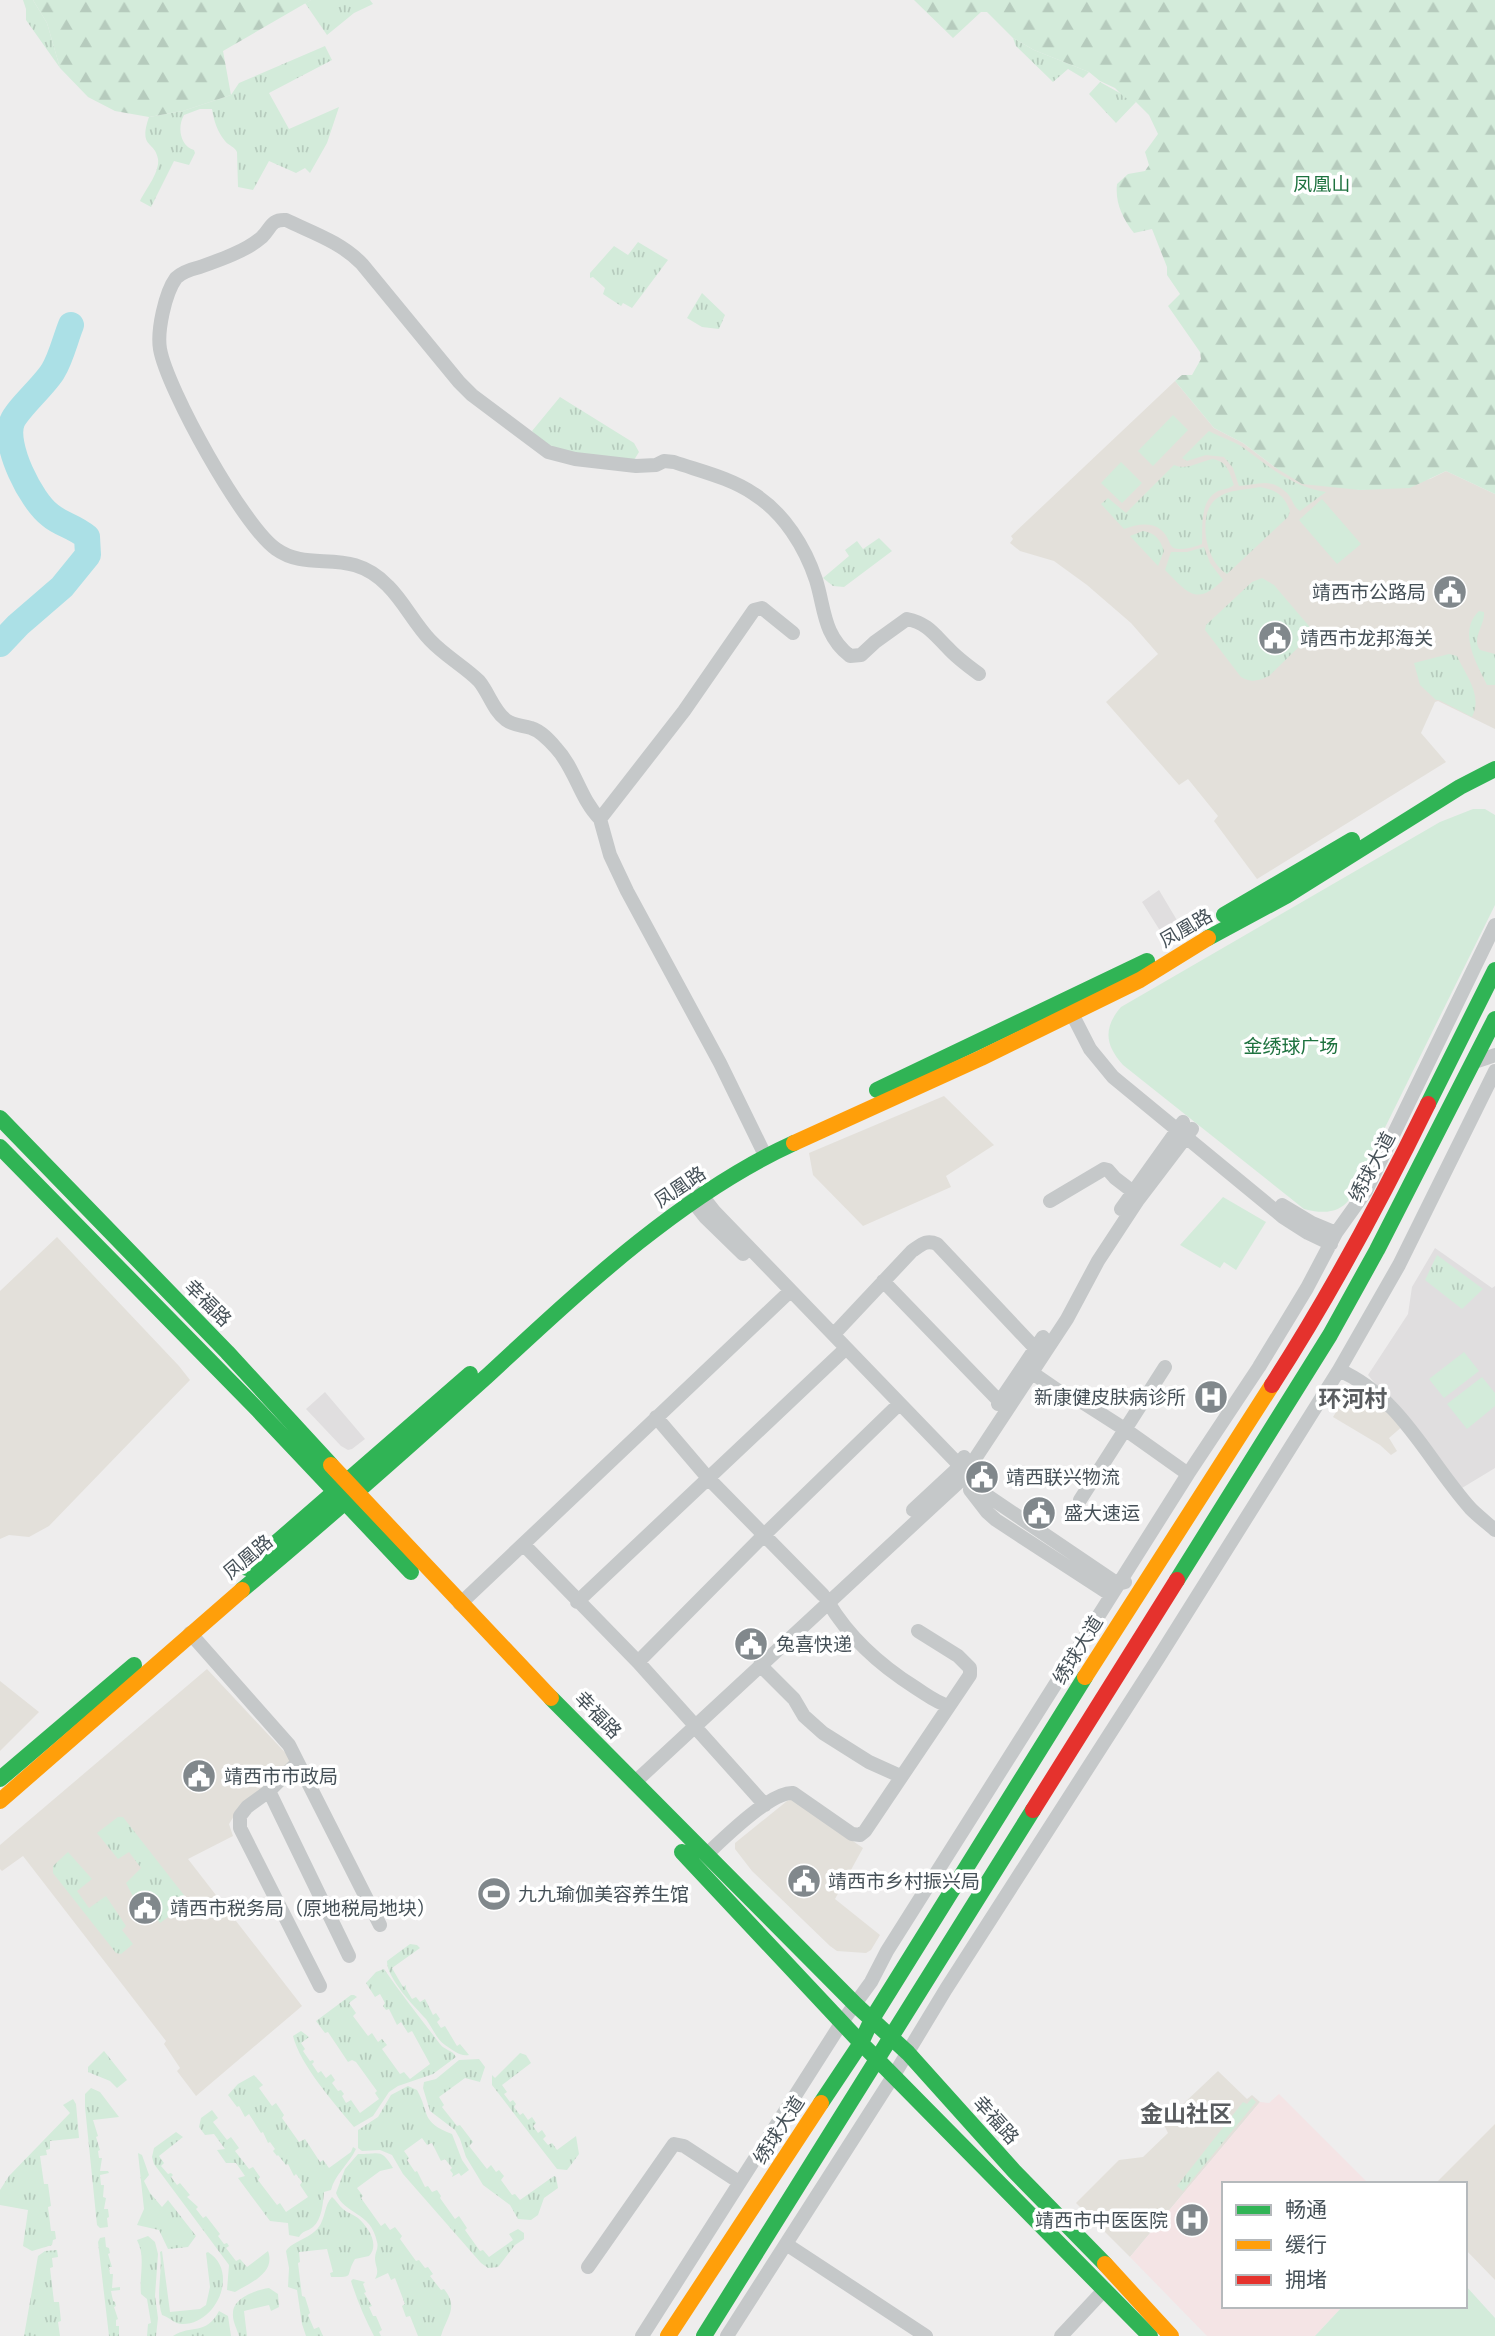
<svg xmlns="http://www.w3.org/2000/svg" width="1495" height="2336" font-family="'Roboto Condensed','Noto Sans SC',sans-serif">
  <defs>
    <pattern id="grass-tufts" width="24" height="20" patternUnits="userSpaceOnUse" patternTransform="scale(1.75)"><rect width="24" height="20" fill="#d3ebda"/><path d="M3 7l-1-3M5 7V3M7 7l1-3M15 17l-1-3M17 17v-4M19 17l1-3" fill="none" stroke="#b6cbbd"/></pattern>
    <pattern id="forest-firs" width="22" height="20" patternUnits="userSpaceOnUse" patternTransform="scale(1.75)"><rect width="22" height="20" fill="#d3ebda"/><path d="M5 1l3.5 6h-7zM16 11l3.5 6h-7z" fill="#b6cbbd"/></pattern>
  </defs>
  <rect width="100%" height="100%" fill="#eeeded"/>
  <path fill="#e3e0da" d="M1175,381L1214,428L1243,443L1276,468L1360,490L1430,479L1446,471L1495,494V729L1438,701L1435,702L1421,733L1446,762L1257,879L1214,821L1218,816L1188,779L1179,785L1106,702L1158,654L1131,623L1087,585L1054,561L1020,551L1010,543L1013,539L1011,536Z
    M944,1096L994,1145L946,1176L951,1187L863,1226L813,1175L809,1153Z
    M57,1237L179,1366L190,1380L49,1526L29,1537L9,1535L0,1539V1291Z
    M1355,1387H1359L1404,1425L1389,1438L1397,1451L1391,1455L1380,1445L1333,1417L1347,1394Z
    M207,1669L292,1760L234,1816L229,1824L233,1836L188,1859L302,2006L196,2096L177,2071L180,2068L164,2044L166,2041L23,1856L2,1871L0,1869V1845Z
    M0,1681L39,1712L0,1751Z
    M792,1799L863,1848L835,1899L880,1935L871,1950L866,1953L837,1951L830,1946L752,1871L735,1849V1843L787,1801Z
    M1218,2071L1247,2099L1252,2095L1260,2102L1130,2257L1076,2203L1119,2160L1143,2157L1168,2133L1163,2123Z
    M1495,2124V2280L1465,2249V2184H1435Z"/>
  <path fill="#e0dedf" d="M1159,890L1181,927L1164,937L1142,902Z
    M1435,1248L1492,1288L1495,1286V1468L1462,1488L1368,1375L1408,1314L1412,1287Z
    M325,1392L365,1439L352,1449L348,1450L341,1446L306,1409Z"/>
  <path fill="#f4e4e5" d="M1279,2094L1369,2184H1224V2306H1343L1315,2336H1207L1130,2257L1260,2102L1269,2103Z"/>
  <path fill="url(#grass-tufts)" d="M23,0H33L47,23L60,68L26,20V9Z
    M311,0H370L373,4L354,13L327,35L305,3Z
    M1013,38L1034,50L1089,72L1083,78L1068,69L1053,82L1016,46Z
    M325,46L332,60L269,93L289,129L339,107L327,143L310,173L305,168L296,173L269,161L253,190L238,187L237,152C234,146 229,146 225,141C217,131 214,121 212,109H200L184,115C177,127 180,146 194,150L195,153L189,165L174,161L151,207L140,201C146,189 160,172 158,159C155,140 138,149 149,117L183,111L231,95L239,83Z
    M1100,82L1136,102L1116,123L1089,94Z
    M638,242L668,260L632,308L623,303L621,306L603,294L605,288L593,277L590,278V273L614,246L628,255Z
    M702,293L725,315L719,329L702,327L687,318Z
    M560,397L634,443L639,452L634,460C600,457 555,460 532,431Z
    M1209,431C1220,437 1234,441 1244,448C1270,468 1293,487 1326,492L1300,511C1293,507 1293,499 1287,493C1270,477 1258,485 1239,486L1233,468L1224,457L1206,455L1187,461L1182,458Z
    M1213,459C1228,462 1229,472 1234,485C1229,489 1224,489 1218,491C1199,501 1203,527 1202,544C1195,547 1181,551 1174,548C1170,546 1170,543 1168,539C1159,520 1140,523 1124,529L1101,504L1108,498L1126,513L1174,465C1187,471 1200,461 1213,459Z
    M1260,487C1276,490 1284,495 1290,511L1288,517L1227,574C1205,562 1197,514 1216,499C1228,489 1246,490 1260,487Z
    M1143,531C1155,533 1160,539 1164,551L1158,566L1130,536Z
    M879,538L892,551L844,587L833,586L823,578L849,556L845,550L857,541L863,549Z
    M1204,547L1210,563L1223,580C1196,607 1187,592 1165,570L1171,552H1187Z
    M1262,578L1274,585L1314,632L1269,676C1258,681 1251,683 1241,677L1205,630L1206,625L1252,582Z
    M1479,611L1484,612C1485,626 1471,638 1480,650L1495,654V685H1487C1477,664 1457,632 1479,611Z
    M1449,654L1457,656C1466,676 1483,695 1472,717L1439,700H1436L1420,685L1414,663Z
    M1437,1255L1483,1289L1462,1309L1425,1280Z
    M118,1817H123L187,1899V1903L160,1923L150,1909L142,1914L126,1883L141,1868L129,1852L118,1859L97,1833Z
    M68,1852L92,1879L77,1891L89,1908L106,1896L126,1926L122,1930L133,1944L121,1954L116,1953L53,1873V1866Z
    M410,1944L417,1945L420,1948L392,1968L403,1987L406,1985V1989L412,1999L416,1997L420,2002L425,1999L433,2015L436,2013L440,2019L437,2022L441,2028L445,2026L457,2046L460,2044L469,2055C460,2057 453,2050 445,2045C437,2040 432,2027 426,2019C414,2006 387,1979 387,1961Z
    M384,1969C402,1995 421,2019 440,2044C445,2051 452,2049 456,2057L433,2074L398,2086L389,2092L373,2116L354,2127C335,2104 300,2065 293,2036L301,2031L309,2037L301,2043L305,2049L303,2051L310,2061L313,2060L314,2062L312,2064L318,2073L321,2071L326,2078L331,2074L335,2080L332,2083L338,2091L341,2090L344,2094L342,2096L346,2103L351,2100L360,2113L379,2099L375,2093L377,2091L356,2062L352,2060L348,2062L328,2032L325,2033L316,2021L351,1995H354L357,1997L349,2003L356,2013L353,2016L368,2036L372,2033L378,2042L382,2039L387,2045L382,2049L400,2074L404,2072L410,2079L430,2064L412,2031L408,2033L401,2022L397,2025L389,2009L386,2010L383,2006L385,2003L380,1994L375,1997L366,1983L376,1972Z
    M104,2051L127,2080L117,2088L110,2081L88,2072V2067Z
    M520,2053L526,2055L531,2063L502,2085L507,2092L504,2094L510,2102L513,2100L516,2104L514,2107L520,2115L523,2113L528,2120L532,2117L536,2123L533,2126L538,2133L542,2130L546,2136L543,2139L548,2145L552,2143L557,2150L576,2136L579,2154L567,2170L557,2169L492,2085V2075L495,2078Z
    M479,2059L485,2067L480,2082L465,2078L439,2097L444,2105L442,2107L457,2126L460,2125L473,2142L469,2146L487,2169L491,2165L496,2172L499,2170L504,2176L501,2180L512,2195L515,2194L520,2200L554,2176L556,2177L558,2188L544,2198L538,2215L531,2220L518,2219L510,2205L483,2185L466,2157L460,2139L455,2130L430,2111L423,2088L424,2082L436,2079L459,2060Z
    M254,2075L263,2085L259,2088L272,2106L276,2103L284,2115L282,2118L299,2142L305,2139L320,2162L323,2160L329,2168L351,2152L353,2147L356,2149C349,2164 335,2174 331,2190L324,2192C323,2203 322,2219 313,2227C307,2232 303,2230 299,2237L289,2235L288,2223L270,2221L238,2178L245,2176L236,2163H226L217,2150L225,2149L214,2134L205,2135L199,2127L201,2118L212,2110L218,2118L213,2122L227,2140L231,2137L239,2148L235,2151L249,2169L253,2167L260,2177L258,2180L277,2205L280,2203L286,2212L308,2197L300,2185L302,2182L296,2174L294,2176L288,2164L286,2165L278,2155L277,2156L273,2151L275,2149L270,2142L268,2143L263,2132L261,2133L249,2114L245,2117L239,2106L237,2107L228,2095L238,2084Z
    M408,2086L417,2090C430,2113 420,2122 452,2134L462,2160L469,2170L461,2176L459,2173L452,2177L453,2174L450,2170L452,2168L445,2159L441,2161L432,2143L427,2145L422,2138L404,2151L409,2158L407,2160L415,2172L417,2171L425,2187L428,2186L432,2192L437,2190L441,2196L440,2198L455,2219L459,2216L467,2228L465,2230L480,2251L483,2250L489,2257L513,2240L509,2234L518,2229L524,2233V2239L515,2245L498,2267L488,2268L481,2263L403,2174L392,2155L380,2150L362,2151L358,2148V2130L378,2117L391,2095Z
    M91,2088L100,2092L119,2117L93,2120L98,2136L96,2137L100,2150L98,2151L99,2158H102L100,2171H108L109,2173L100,2175L101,2185H104L103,2197L106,2198L104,2209H108L109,2217L107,2218L108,2227L100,2228L97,2225L85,2107V2094Z
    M1252,2098L1256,2102L1183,2191L1177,2186L1243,2102L1247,2104Z
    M73,2099L76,2104L79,2138L50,2141V2149L46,2150L47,2155L40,2156L44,2184H48L51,2206L48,2207L51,2231H55L56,2239L53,2240L52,2245L32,2251L23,2246L28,2210L0,2205V2190L9,2176L70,2113L63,2105Z
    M176,2132L183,2137L159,2156L164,2163L161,2166L168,2174L171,2173L173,2175L171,2177L177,2185L180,2183L190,2195L187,2197L198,2207L196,2209L203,2218L206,2216L220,2234L218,2236L224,2244L227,2243L229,2246L226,2248L236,2261L240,2259L247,2267L268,2251C276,2273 250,2283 235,2292L227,2290L229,2265L154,2164L152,2157L154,2148Z
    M138,2153L142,2155L149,2175L144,2181L150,2193L162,2207L168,2200L196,2236L188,2247L168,2249L159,2230L137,2225L144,2209Z
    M358,2154C381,2154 381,2148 393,2168L380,2171L357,2188L363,2196L361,2198L381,2226L385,2223L390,2230L395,2227L402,2236L400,2239L416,2261L419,2260L425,2268L428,2267L433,2274L430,2276L441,2290L444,2289C459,2308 447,2316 441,2336H418L410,2316L406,2317L402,2306L405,2304L395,2278L391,2280L388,2273L375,2279C380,2270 375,2267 375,2258C375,2252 379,2248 377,2242C371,2211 344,2215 336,2193L345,2169Z
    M332,2197C336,2200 339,2206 343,2209C347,2213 353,2214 358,2218C368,2227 380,2244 369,2256L355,2259C344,2277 357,2277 331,2277L330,2273L333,2272L327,2249L299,2252L300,2262L298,2263L302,2296L305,2297L310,2313L308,2315L314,2329L319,2327L323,2336H306L302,2324L297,2290L288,2287L289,2268L286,2251C291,2242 309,2239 318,2228C326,2218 324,2205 332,2197Z
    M148,2236L155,2242L158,2254L155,2296L158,2318L156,2336H147L148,2324L151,2323L147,2299L141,2294C139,2276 146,2257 137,2240Z
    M105,2237L106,2247L109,2248L110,2253L108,2254L112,2267H109L110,2274H113L112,2288L120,2287V2290L111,2291L113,2301L115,2302L116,2306L114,2307L118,2319L116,2320V2326H119V2336H109L98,2242L100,2238Z
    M57,2250L58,2257L52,2258L53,2267L50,2268L54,2302H59L61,2321L58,2322L60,2336H24L38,2256L45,2251Z
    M162,2251L170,2312L200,2309L206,2305L210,2287L206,2253L208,2252C240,2272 216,2325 182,2324C175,2324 169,2317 162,2315C155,2294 163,2274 160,2252Z
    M353,2279L365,2282L363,2284L366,2292L364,2293L372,2306L369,2307L373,2316H376L382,2330L379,2332L381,2336H374C365,2319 357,2300 351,2281Z
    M269,2288L278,2294L279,2307L271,2311L269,2305L244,2311L247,2336H239C237,2329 232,2320 233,2313C233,2298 256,2290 269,2288Z
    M219,2311L228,2316L231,2336H173C191,2324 206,2336 219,2311Z"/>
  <path fill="url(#forest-firs)" d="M33,0H311L223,51L231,95L183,111L149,117L115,111L88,97L60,68L47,23Z
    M914,0H1495V494L1446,471L1410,488L1360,490L1302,484L1276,468L1243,443L1214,428L1175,381L1182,375H1192L1201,359L1200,352L1168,306L1180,294L1167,275V267L1152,229L1134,233C1122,218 1115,202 1117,184L1128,174L1145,171L1149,165L1145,152L1158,134L1149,115L1136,102L1124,97L1115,88L1100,81L1089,72L1034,50L1013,38L987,12H981L953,38Z"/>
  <path fill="#d3ebda" d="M1173,415L1188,430L1153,466L1138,451Z
    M1121,462L1142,483L1122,503L1101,483Z
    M1322,499L1361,544L1337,564L1299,520Z
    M1473,809H1485L1495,815V905L1364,1170C1352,1202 1342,1219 1304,1209L1123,1065C1105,1045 1103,1028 1121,1007L1440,822Z
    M1223,1197L1266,1222L1236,1270L1224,1262L1220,1268L1180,1245Z
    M1464,1352L1479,1371L1444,1398L1429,1379Z
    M1482,1377L1495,1393V1406L1467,1429L1447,1404Z
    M1465,2285L1495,2318V2336H1315L1343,2306H1465Z"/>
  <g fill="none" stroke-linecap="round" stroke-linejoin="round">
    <path stroke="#abe0e6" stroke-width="26" d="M0,644L18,625L62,587L88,555L87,537C74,526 60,524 50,515C31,501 3,445 12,422C17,409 45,385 53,371C61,358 65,340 71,325"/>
    <path stroke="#c5c8c9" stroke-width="14" d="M600,819C580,799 575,768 556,748C549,740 541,731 531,728C523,725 514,726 506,720C493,710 489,693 479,681C465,667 445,656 430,640C414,623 404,602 388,586C349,545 311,574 276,549C243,526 167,389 160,349C157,331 165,293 176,278C182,272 192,269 200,267C220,260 246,251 262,237C271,228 271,219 286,220C313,233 341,242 362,264L459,382L472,395L548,452L575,459L636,466L656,465L664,461L674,462C700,471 731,478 754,494C784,513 805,547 816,580C825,609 823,635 850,656L861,655L875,642L907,619C927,623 934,634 948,648C957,658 968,666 979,674
      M1068,1006L1090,1049L1113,1077L1283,1217L1308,1233L1331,1244
      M1472,1063L1495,1055
      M762,1149L720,1063L627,891L610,855L600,819L684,711L754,610L762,608L793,633
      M696,1188L714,1211L965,1471L982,1492L1118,1584L1125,1582
      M687,1194L705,1217L743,1254
      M1050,1201L1104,1169L1108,1170L1115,1178L1132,1191
      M1282,1205L1312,1223L1336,1233
      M1121,1209L1183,1122
      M883,1281L999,1401
      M834,1334L912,1251C921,1245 926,1239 937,1244L1035,1348
      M1339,1370C1402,1398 1427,1460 1471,1509C1478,1516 1487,1523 1495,1530
      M1031,1372L1063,1394L1076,1398L1126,1430L1188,1474
      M998,1404L1043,1337
      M656,1417L708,1478L823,1595
      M970,1490L987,1512L996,1520L1111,1595
      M1080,1500L1165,1367
      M913,1510L955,1471L964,1457
      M524,1545L638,1662L691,1721
      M577,1602L841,1353
      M828,1602C850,1639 881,1666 916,1688C927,1695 937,1703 949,1706
      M460,1604L785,1296
      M190,1633L289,1745L380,1925
      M638,1662L763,1536L894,1409
      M760,1665L794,1699L804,1716L823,1733L869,1762L900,1776
      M696,1728L765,1805
      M297,1763L269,1791L247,1807L240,1816V1828L320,1986
      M634,1783L961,1480L1067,1319L1098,1261L1138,1200L1192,1129
      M269,1791L349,1956
      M706,1855C723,1839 771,1791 793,1793L852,1834L860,1835L865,1831L970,1675V1668L958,1656L918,1631
      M786,2244L926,2336
      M588,2267L674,2144L684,2146L739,2182
      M642,2336L842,2022L871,1982L887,1951L1188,1474L1259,1367L1307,1288L1336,1233L1366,1191L1495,925
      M727,2336L894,2075L946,1989L1159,1657L1339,1370L1399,1265L1495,1071
      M1061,2336L1105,2289"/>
    <path stroke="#30b455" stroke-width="16" d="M1224,915L1352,840
      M1208,938L1286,896L1460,787L1495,769
      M877,1090L1147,961
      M1428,1104L1495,970
      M0,1118L227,1352L331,1465
      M0,1147L258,1410L411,1572
      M247,1568L470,1374
      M1177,1580L1330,1335L1377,1250L1495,1019
      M242,1590C325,1521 406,1449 486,1377C578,1292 680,1195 794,1143
      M551,1698L856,2005L908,2053L1014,2171L1105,2264
      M0,1779L134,1665
      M682,1852L861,2043L1150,2336
      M821,2103L861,2043L872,2019L1085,1677
      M704,2336L1033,1810"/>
    <path stroke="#ff9f0a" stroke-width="16" d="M794,1143L981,1058L1140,980L1208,938
      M331,1465L551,1698
      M1085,1677L1272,1385
      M0,1801L242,1590
      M1105,2264L1171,2336
      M668,2336L821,2103"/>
    <path stroke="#e5322d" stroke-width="16" d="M1272,1385C1330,1295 1381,1200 1428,1104
      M1033,1810L1177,1580"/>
  </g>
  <defs>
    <g id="civic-disc" transform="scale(1.75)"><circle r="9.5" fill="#81888c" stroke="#fff"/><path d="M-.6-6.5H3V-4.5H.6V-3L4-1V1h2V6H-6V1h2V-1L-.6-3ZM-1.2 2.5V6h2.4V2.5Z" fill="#fff"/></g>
    <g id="hospital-disc" transform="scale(1.75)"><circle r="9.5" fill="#81888c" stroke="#fff"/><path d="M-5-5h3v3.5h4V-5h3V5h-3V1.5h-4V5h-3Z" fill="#fff"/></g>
    <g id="stadium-disc" transform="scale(1.75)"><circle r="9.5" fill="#81888c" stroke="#fff"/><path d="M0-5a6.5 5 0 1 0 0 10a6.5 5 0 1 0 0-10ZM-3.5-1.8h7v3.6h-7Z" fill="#fff"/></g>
  </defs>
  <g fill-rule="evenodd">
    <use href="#civic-disc" x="1450" y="592"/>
    <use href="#civic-disc" x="1275" y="638"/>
    <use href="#hospital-disc" x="1211" y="1397"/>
    <use href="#civic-disc" x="982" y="1477"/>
    <use href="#civic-disc" x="1039" y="1513"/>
    <use href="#civic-disc" x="751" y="1644"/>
    <use href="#civic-disc" x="199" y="1776"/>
    <use href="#civic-disc" x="804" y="1881"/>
    <use href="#stadium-disc" x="494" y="1894"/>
    <use href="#civic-disc" x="145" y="1908"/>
    <use href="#hospital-disc" x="1192" y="2220"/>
  </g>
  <g text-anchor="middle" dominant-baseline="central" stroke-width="7" stroke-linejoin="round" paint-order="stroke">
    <g font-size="19" fill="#1e723f" stroke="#fff">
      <text x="1322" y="184">凤凰山</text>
      <text x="1291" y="1046">金绣球广场</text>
    </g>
    <g font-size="19" fill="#465158" stroke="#fff" text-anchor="start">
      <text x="1426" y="592" text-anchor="end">靖西市公路局</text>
      <text x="1300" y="638">靖西市龙邦海关</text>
      <text x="1186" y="1397" text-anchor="end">新康健皮肤病诊所</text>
      <text x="1006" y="1477">靖西联兴物流</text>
      <text x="1064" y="1513">盛大速运</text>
      <text x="776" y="1644">兔喜快递</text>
      <text x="224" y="1776">靖西市市政局</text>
      <text x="828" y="1881">靖西市乡村振兴局</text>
      <text x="518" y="1894">九九瑜伽美容养生馆</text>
      <text x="170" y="1908">靖西市税务局（原地税局地块）</text>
      <text x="1168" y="2220" text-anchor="end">靖西市中医医院</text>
    </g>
    <g font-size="19" fill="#465158" stroke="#fff">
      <text transform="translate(1186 928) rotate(-30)">凤凰路</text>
      <text transform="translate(1372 1167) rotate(-62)">绣球大道</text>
      <text transform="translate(680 1187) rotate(-34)">凤凰路</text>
      <text transform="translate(208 1303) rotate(45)">幸福路</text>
      <text transform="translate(248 1557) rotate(-40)">凤凰路</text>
      <text transform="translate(1078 1650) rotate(-58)">绣球大道</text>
      <text transform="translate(598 1715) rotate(46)">幸福路</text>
      <text transform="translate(996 2120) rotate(48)">幸福路</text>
      <text transform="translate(779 2130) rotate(-57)">绣球大道</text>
    </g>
    <g font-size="23" font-weight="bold" fill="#5a5d60" stroke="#fff">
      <text x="1353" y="1399">环河村</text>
      <text x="1186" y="2114">金山社区</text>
    </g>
  </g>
  <rect x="1222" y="2182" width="245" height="126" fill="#ffffff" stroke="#b5b9bc" stroke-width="2"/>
  <rect x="1236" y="2205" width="35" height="10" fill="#30b455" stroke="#b5b9bc" stroke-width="2"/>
  <text x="1285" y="2217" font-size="21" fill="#465158">畅通</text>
  <rect x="1236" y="2240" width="35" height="10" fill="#ff9f0a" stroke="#b5b9bc" stroke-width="2"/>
  <text x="1285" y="2252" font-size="21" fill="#465158">缓行</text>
  <rect x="1236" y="2275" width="35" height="10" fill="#e5322d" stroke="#b5b9bc" stroke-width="2"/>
  <text x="1285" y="2287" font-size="21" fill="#465158">拥堵</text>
</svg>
